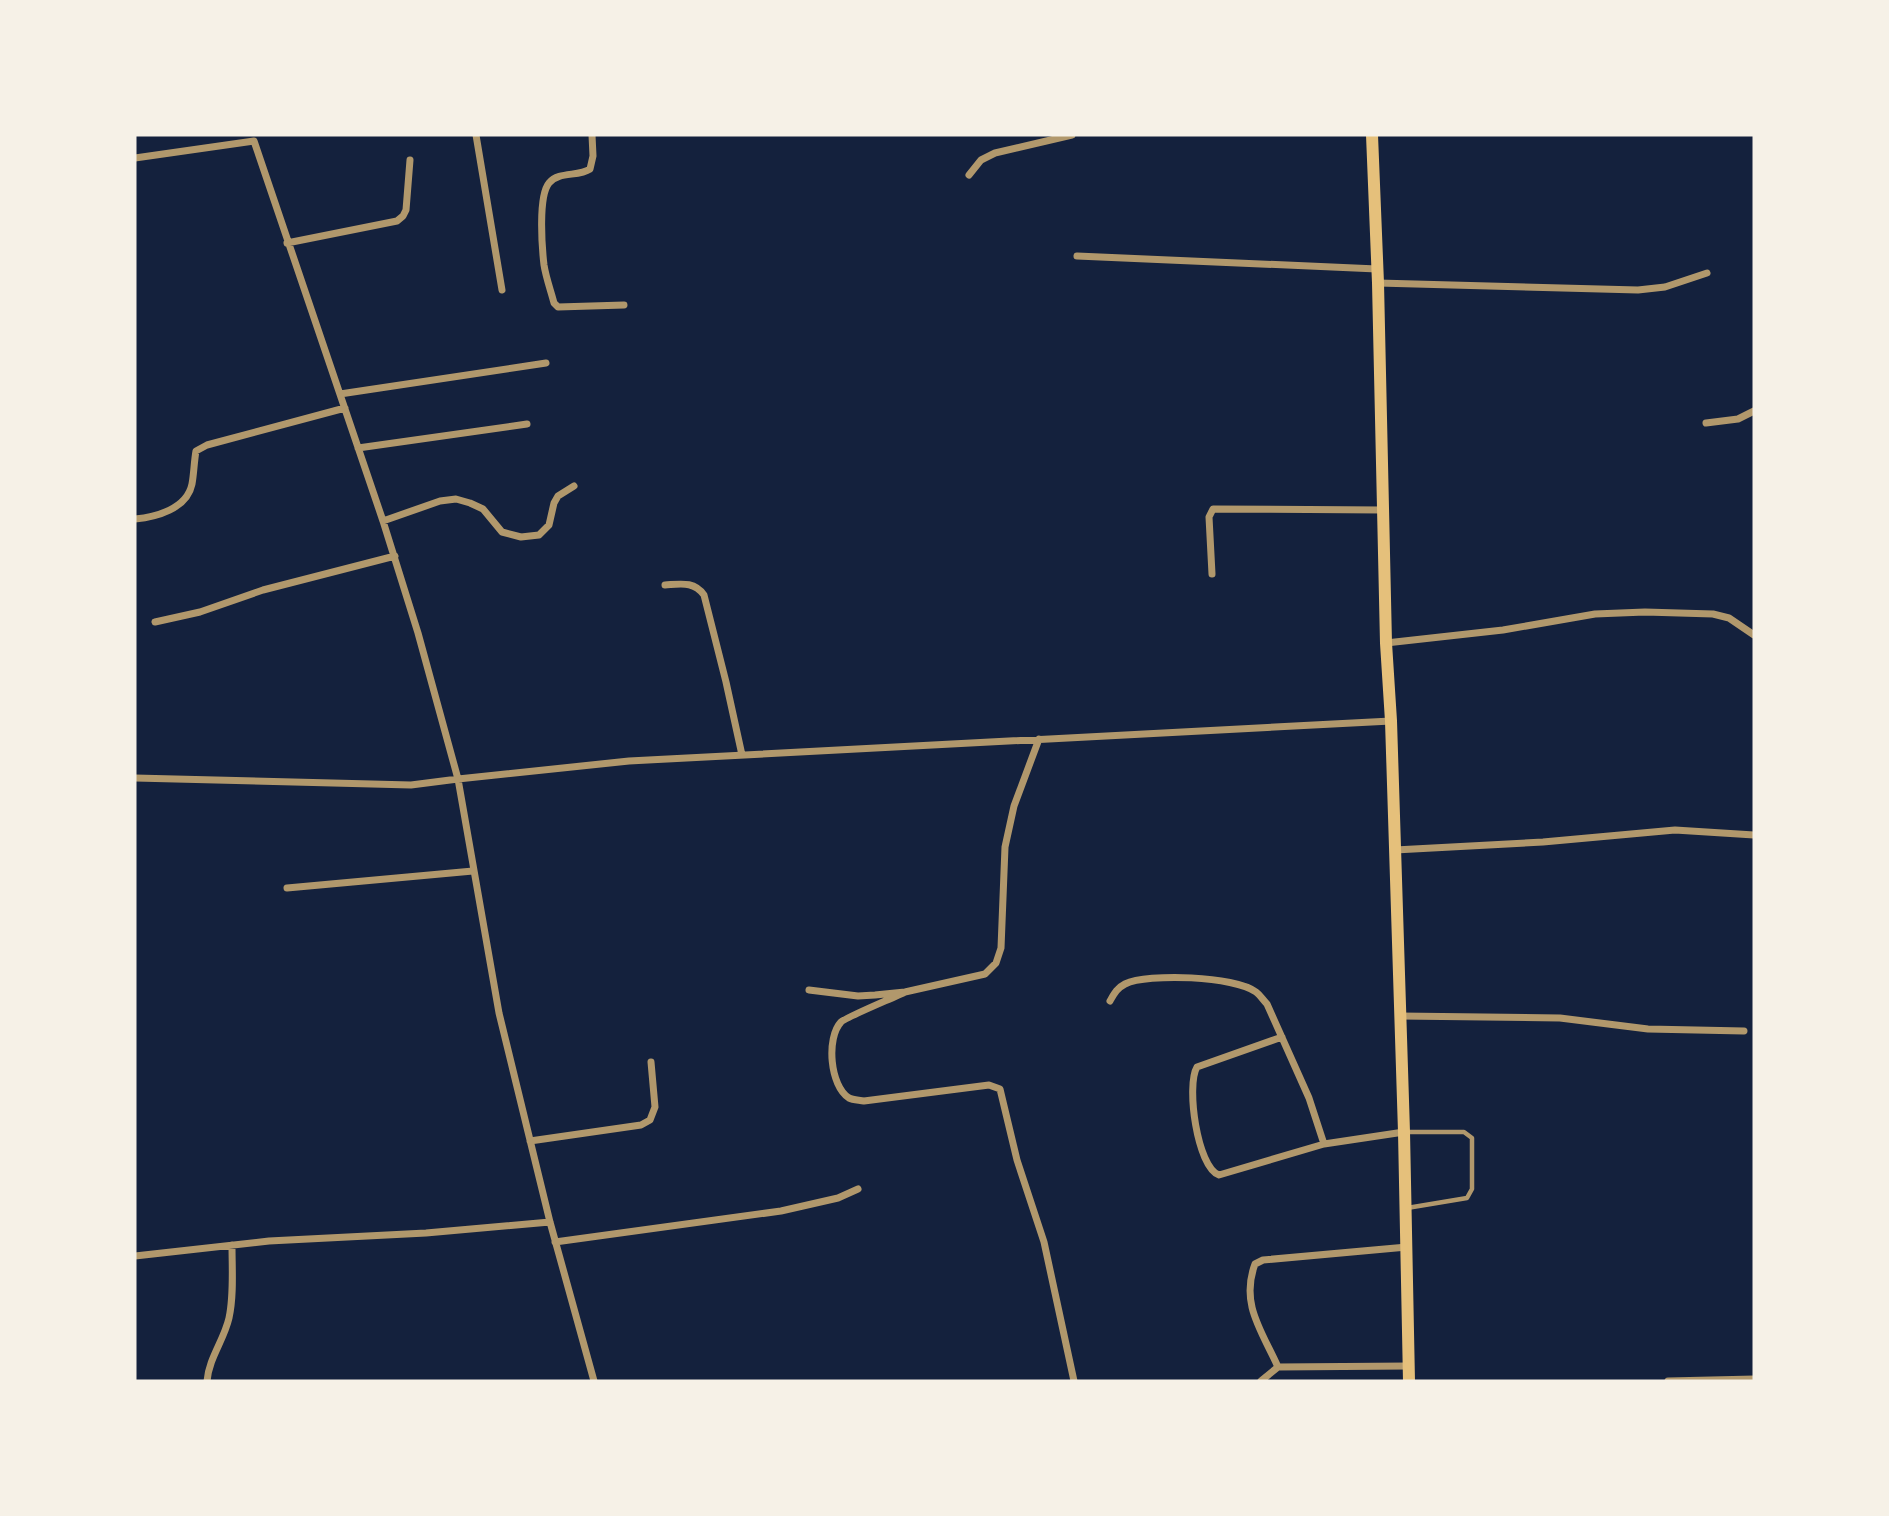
<svg xmlns="http://www.w3.org/2000/svg" width="1889" height="1516" font-family="Poppins,sans-serif">
  <rect width="100%" height="100%" fill="#14213d"/>
  <g fill="none" stroke-linecap="round" stroke-linejoin="round">
    <path stroke="#b1986c" stroke-width="4.5" d="M1406,1132H1464L1472,1138V1189L1467,1198L1407,1208"/>
    <path stroke="#b1986c" stroke-width="7" d="M476,135L502,290
      M592,135L593,156L590,169C578,177 559,171 549,183C538,196 542,248 544,265C546,278 551,291 554,303L558,307L624,305
      M135,158L254,141L383,521L418,633L458,779L411,785L135,778
      M969,175L981,160L995,153L1072,135
      M287,243L397,221L403,216L406,210L410,160
      M1077,256L1377,269
      M1378,283L1638,290L1665,287L1707,273
      M340,394L546,363
      M1706,423L1738,419L1754,411
      M358,448L527,424
      M135,519C156,517 187,509 192,484C194,473 194,462 196,451L207,445L345,408
      M383,521L440,501L456,499L470,503L483,509L502,532L521,537L539,535L549,525L554,503L558,496L574,486
      M1212,574L1209,517L1213,509L1383,510
      M665,585C681,584 694,581 704,595L726,682L742,755
      M155,622L200,612L263,590L395,556
      M1386,643L1503,630L1595,614L1645,612L1713,614L1729,618L1754,635
      M1395,850L1543,842L1675,830L1754,835
      M287,888L473,871
      M809,990L858,996L875,995L905,992L985,974L996,963L1001,948L1005,847L1014,806L1039,739
      M905,992C895,997 844,1018 841,1022C826,1038 830,1086 849,1098C853,1100 860,1100 864,1101L989,1085L1000,1089L1017,1160L1044,1242L1074,1381
      M1110,1001C1114,994 1117,988 1125,984C1148,973 1235,976 1256,992C1260,995 1263,1000 1267,1004L1309,1098L1324,1144L1404,1132
      M1400,1016L1560,1018L1648,1029L1744,1031
      M1282,1037L1197,1067C1186,1085 1197,1167 1219,1175L1324,1144
      M530,1141L641,1125L650,1120L655,1107L651,1062
      M555,1242L781,1211L838,1198L858,1189
      M135,1256L269,1241L426,1233L550,1222
      M1278,1367C1262,1331 1240,1304 1255,1264L1263,1260L1407,1247
      M207,1381C209,1358 224,1340 229,1318C234,1295 232,1269 232,1245
      M594,1381L550,1222L499,1013L458,779L629,761L1391,721
      M1261,1381L1278,1367L1408,1366
      M1668,1381L1754,1379"/>
    <path stroke="#e5c07b" stroke-width="12" d="M1372,135L1378,283L1386,643L1391,721L1404,1132L1409,1381"/>
  </g>
  <rect width="1889" height="1516" fill="none" stroke="#f6f1e7" stroke-width="273"/>
</svg>
